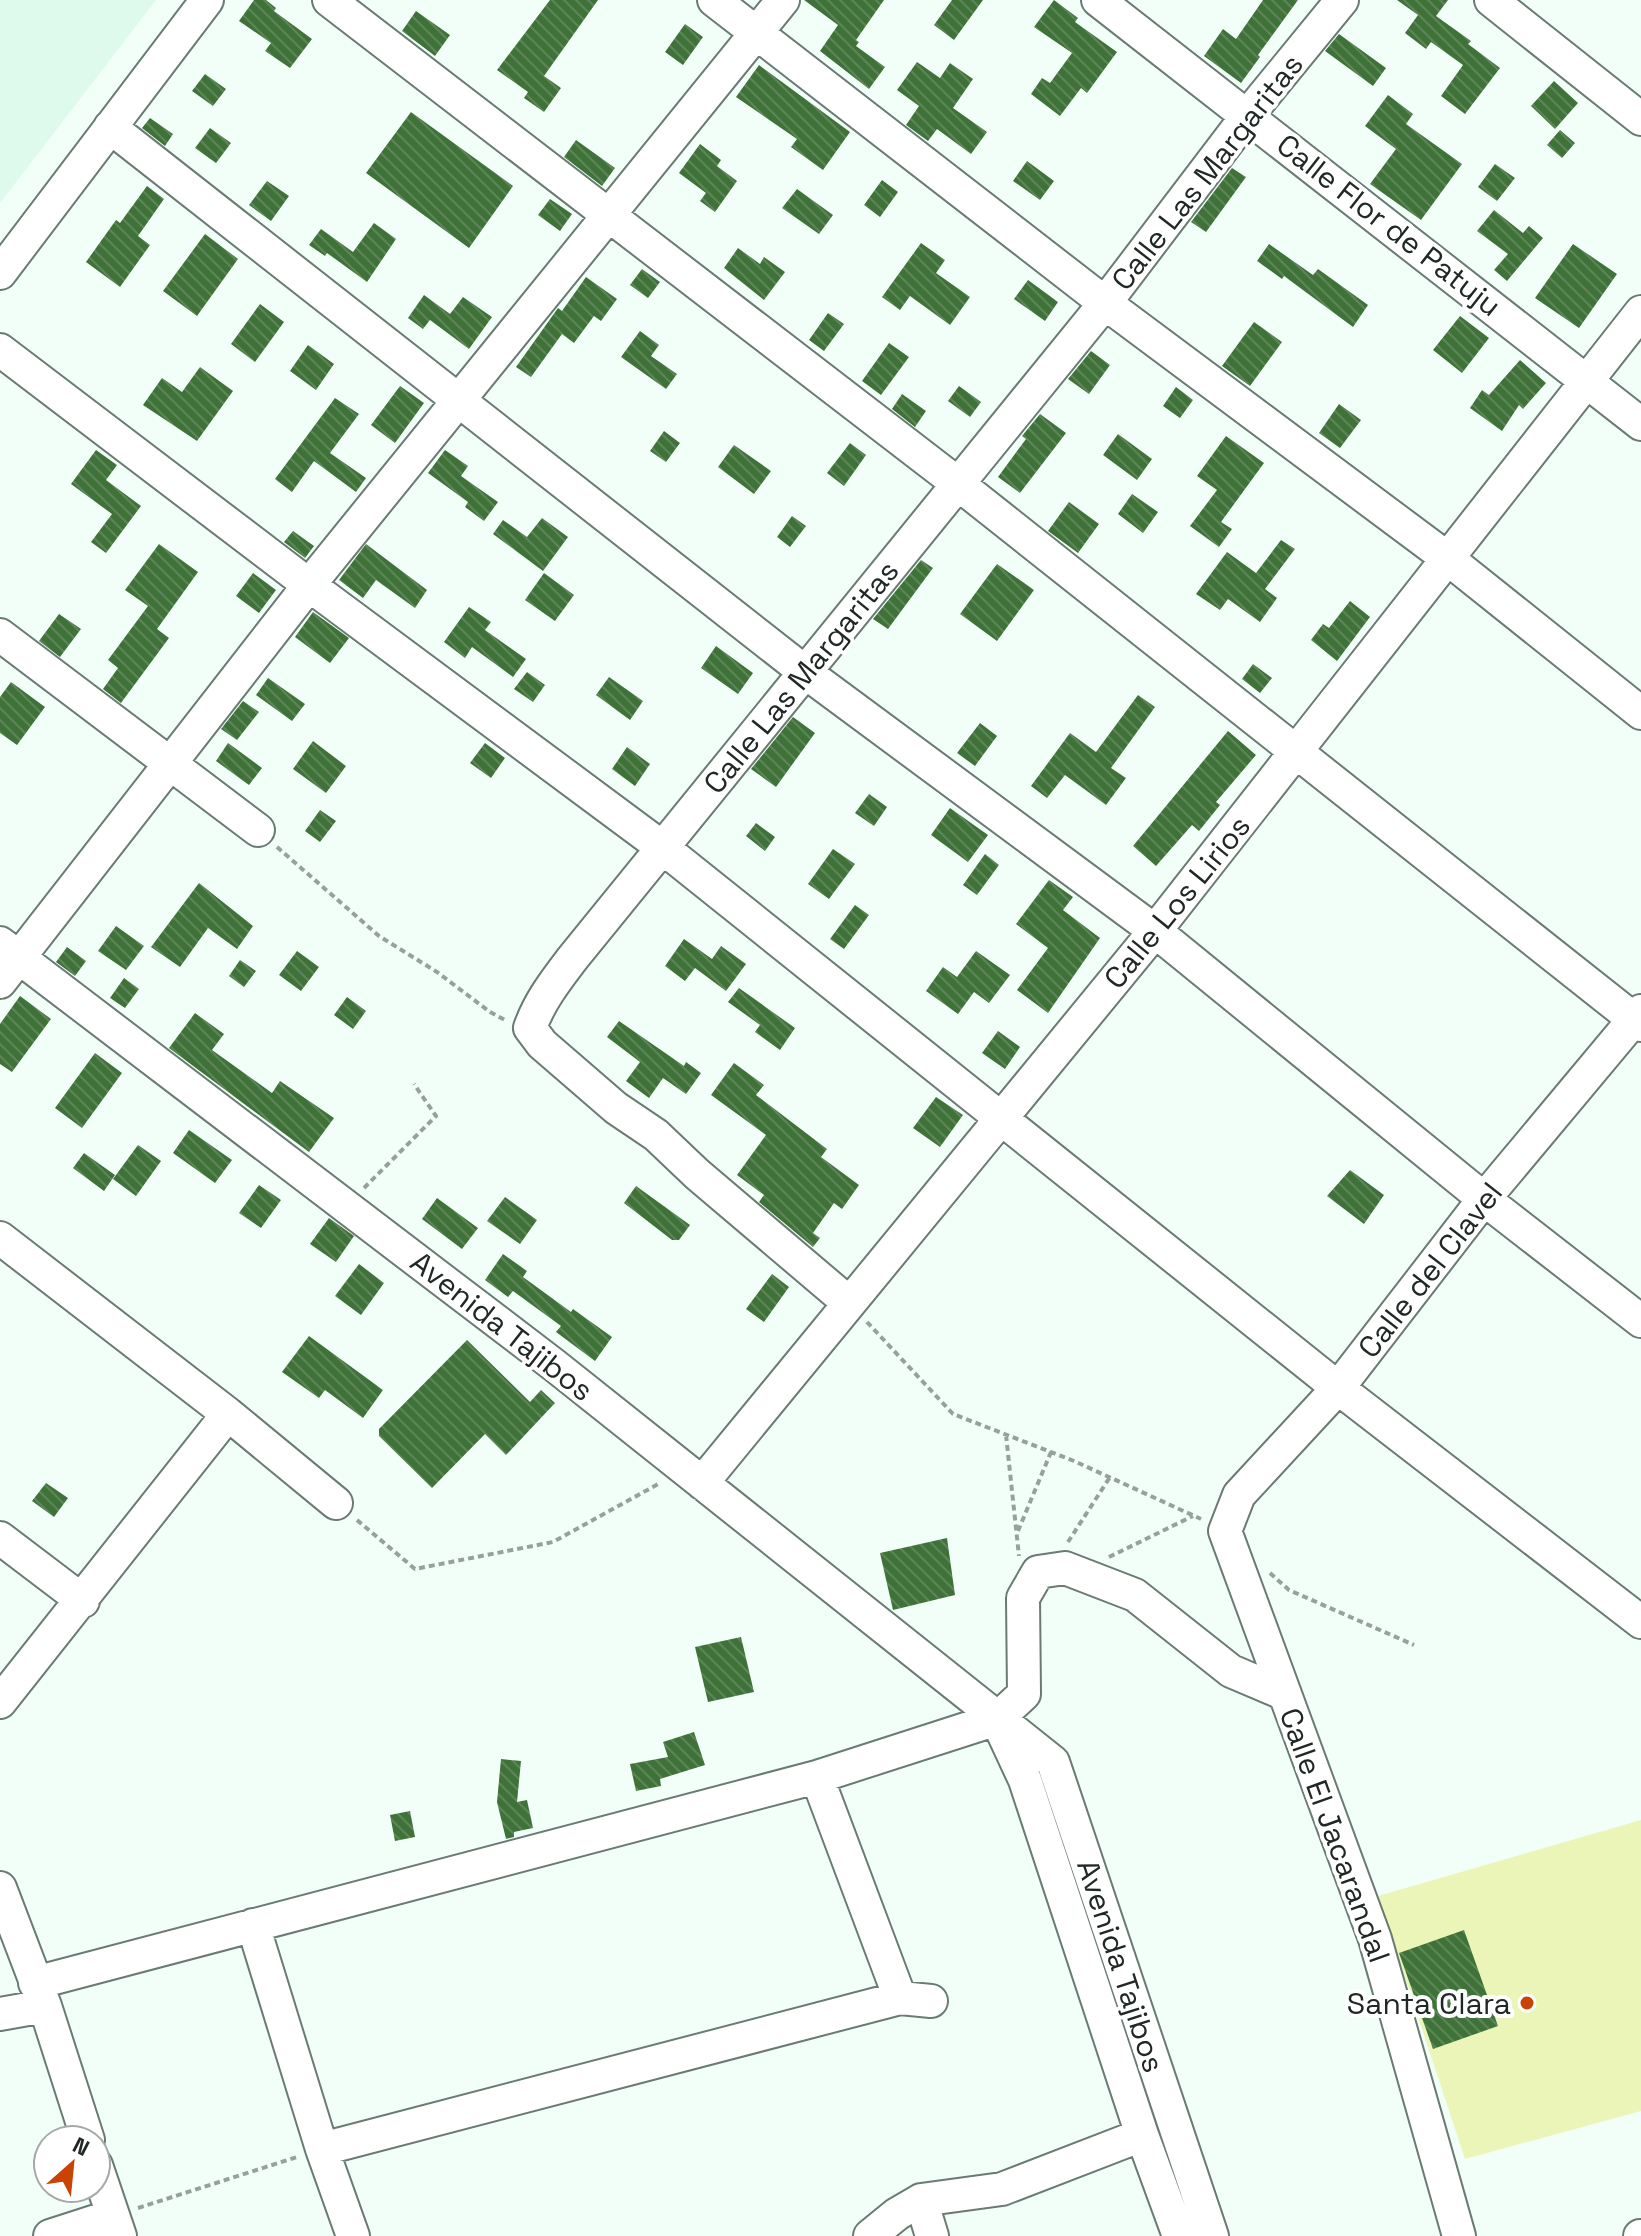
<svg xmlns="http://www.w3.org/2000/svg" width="1641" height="2236" font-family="'Space Grotesk',sans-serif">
  <defs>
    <pattern id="building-back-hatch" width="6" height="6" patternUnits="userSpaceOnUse" patternTransform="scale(2)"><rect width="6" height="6" fill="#3f7238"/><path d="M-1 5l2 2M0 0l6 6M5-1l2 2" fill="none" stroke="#5e855a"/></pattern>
  </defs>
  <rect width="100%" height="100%" fill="#f2fff9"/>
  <path fill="#ddfaed" d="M0,0H156L0,203Z"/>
  <path fill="#ebf5b7" d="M1641,1820V2111L1465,2159L1378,1896Z"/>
  <path fill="url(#building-back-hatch)" d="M254,0H266L276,8L274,11L312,39L290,68L265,51L271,43L239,21Z
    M550,0H598L544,76L561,88L544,112L524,98L528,92L497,70Z
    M804,0H884L856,40L859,42L856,46L885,67L869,89L820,51L838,25Z
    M952,0H983L954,40L934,25Z
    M1054,0L1078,18L1075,22L1117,52L1087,93L1081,88L1060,116L1031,94L1042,78L1050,83L1072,53L1034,27Z
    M1263,0H1298L1258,55L1260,57L1241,83L1204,56L1223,29L1236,39Z
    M1397,0H1448L1436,16L1471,41L1468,44L1500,68L1465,114L1441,96L1463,65L1431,42L1426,49L1405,33L1418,15Z
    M416,11L450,35L435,56L402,31Z
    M685,24L703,37L683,65L665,52Z
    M1339,34L1386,68L1373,86L1325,51Z
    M917,62L940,78L950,63L973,79L953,108L987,132L971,154L937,129L928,141L906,125L919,106L897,90Z
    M759,65L850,132L823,170L791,147L797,139L736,97Z
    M205,74L226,89L213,106L192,91Z
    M1554,81L1578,103L1555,129L1531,106Z
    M1388,95L1413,114L1406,124L1462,164L1421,220L1370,184L1396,149L1365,126Z
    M411,112L513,186L469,248L366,173Z
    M150,118L173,134L165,146L142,128Z
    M210,128L231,143L216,163L195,148Z
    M1560,130L1575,143L1562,158L1547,145Z
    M576,140L615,168L602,186L564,157Z
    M700,144L721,160L717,166L737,181L715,212L700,201L706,193L679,173Z
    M1027,161L1054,181L1040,200L1013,181Z
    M1495,164L1515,178L1497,201L1478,187Z
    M1232,168L1246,177L1206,232L1191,222Z
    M882,180L898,192L880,217L864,205Z
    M267,181L289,196L271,221L249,205Z
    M147,186L164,199L138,236L150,245L120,287L86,262L116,220L120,223Z
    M797,189L833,215L819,234L782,208Z
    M550,199L572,214L560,231L538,215Z
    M1494,210L1523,233L1529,226L1543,238L1507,281L1494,270L1508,254L1477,231Z
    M374,223L396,239L367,282L327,253L325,256L309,245L321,229L353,252Z
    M205,234L238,259L197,316L163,291Z
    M921,243L945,260L936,273L970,297L950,325L910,296L900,310L882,297Z
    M1269,244L1313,275L1318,269L1368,305L1353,327L1284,276L1282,279L1257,261Z
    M1573,244L1617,274L1579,328L1535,298Z
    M738,248L760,264L764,257L785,272L764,300L724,268Z
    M642,269L660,282L648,298L630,285Z
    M586,277L617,299L601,321L594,316L574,343L562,334L531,377L516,367L558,308L562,311Z
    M1028,280L1058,302L1045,321L1014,299Z
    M424,295L450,314L463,297L492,317L469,349L430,320L423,329L408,318Z
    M260,304L284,322L255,362L231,344Z
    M828,313L844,324L824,351L809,340Z
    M1460,316L1489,338L1462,373L1433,350Z
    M1254,322L1282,342L1250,386L1222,366Z
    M640,331L659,345L651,356L677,374L666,389L621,357Z
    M889,343L909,357L881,395L862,381Z
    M308,345L334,364L316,390L290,371Z
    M1091,351L1110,365L1089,394L1068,379Z
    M1520,360L1546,383L1523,409L1519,405L1502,431L1470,408L1482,390L1489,395Z
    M200,367L233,391L197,441L143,405L162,378L182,392Z
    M400,386L424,403L395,443L371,425Z
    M959,386L981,402L970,417L948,401Z
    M1176,387L1193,400L1180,418L1163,406Z
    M902,394L926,411L915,427L892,409Z
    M335,398L359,414L330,453L366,478L356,492L314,461L292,492L275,479Z
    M1339,404L1361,420L1340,448L1319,433Z
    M1040,414L1066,433L1020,493L998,477L1026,439L1022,436Z
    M664,431L680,443L666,462L650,451Z
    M1118,434L1152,459L1137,480L1103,455Z
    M1226,436L1264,463L1221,522L1232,529L1219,547L1190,526L1217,490L1197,476Z
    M850,443L866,455L844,486L827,473Z
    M734,445L771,471L754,494L718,467Z
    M96,450L117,465L106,480L141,506L106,553L91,542L112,514L71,484Z
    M445,450L468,466L461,476L498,502L484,521L465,507L468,502L428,473Z
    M1132,494L1158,512L1143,533L1118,514Z
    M1069,502L1099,524L1078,553L1048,531Z
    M792,516L806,526L790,547L777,537Z
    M542,518L568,537L543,571L493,534L503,520L527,537Z
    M293,531L314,546L305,558L284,542Z
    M1281,540L1295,549L1265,589L1277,598L1260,622L1228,599L1220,610L1196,594L1227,552L1256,573Z
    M159,544L198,572L157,629L169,638L121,703L103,689L118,668L108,660L148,606L125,590Z
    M366,544L427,590L415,608L376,580L363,598L339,580Z
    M921,560L933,568L888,629L873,619Z
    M997,564L1034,590L997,641L960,614Z
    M253,573L276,590L259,613L236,596Z
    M544,573L574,595L555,621L525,600Z
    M1350,601L1370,617L1337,661L1311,640L1323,624L1329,628Z
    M469,607L491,622L485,630L526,659L513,677L472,647L465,658L444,642Z
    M313,612L349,638L330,663L295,637Z
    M59,614L81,629L60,657L39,641Z
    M716,646L753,673L738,694L701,668Z
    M1253,664L1272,678L1260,693L1242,679Z
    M527,672L545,685L533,702L514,689Z
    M609,677L643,701L630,720L596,695Z
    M268,678L305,704L292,721L256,695Z
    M11,682L45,707L17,745L0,733V697Z
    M1138,695L1155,707L1111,768L1126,778L1106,805L1065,775L1047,798L1031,786L1070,733L1096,752Z
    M243,701L259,712L237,740L221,729Z
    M793,717L815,733L776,787L751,769Z
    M980,723L997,736L975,766L957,753Z
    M1228,731L1256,755L1216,802L1220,805L1199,831L1192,825L1156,866L1133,846Z
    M313,741L346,766L326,793L293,769Z
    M228,743L262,768L249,785L216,761Z
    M485,743L505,758L491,778L470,763Z
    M627,747L650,764L635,786L612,769Z
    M869,794L887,807L874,826L855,813Z
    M950,808L988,835L968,862L931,835Z
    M320,810L336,821L320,842L305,831Z
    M756,823L775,837L765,851L746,836Z
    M833,849L855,864L829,899L808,884Z
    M985,854L999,865L977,895L963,885Z
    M1049,880L1073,897L1063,910L1100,938L1048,1013L1017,990L1048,948L1016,924Z
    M199,883L253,926L237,949L208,928L180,967L151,947Z
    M855,905L869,915L844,949L830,939Z
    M116,926L144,946L126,970L98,951Z
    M684,939L712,959L721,946L746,964L726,991L695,968L685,981L665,966Z
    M67,947L86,961L75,976L56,962Z
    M297,951L319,967L301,991L279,975Z
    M976,951L1010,975L989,1003L974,992L958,1014L926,991L943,967L957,977Z
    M240,960L256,971L244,987L229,976Z
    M124,978L139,989L125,1008L110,998Z
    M739,988L795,1028L780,1050L755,1032L760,1025L728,1002Z
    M20,996L51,1019L12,1072L0,1064V1024Z
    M347,997L366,1011L353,1029L334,1015Z
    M195,1013L224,1034L212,1050L272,1093L280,1081L334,1118L309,1152L169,1048Z
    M619,1021L684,1066L686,1062L701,1073L686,1094L663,1078L649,1098L626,1081L640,1062L607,1037Z
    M998,1031L1020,1047L1005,1069L982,1053Z
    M95,1053L122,1073L82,1128L55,1108Z
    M734,1063L764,1085L756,1095L827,1149L821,1157L859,1185L842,1209L834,1203L813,1233L820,1238L813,1247L759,1202L764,1195L737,1175L766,1135L711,1095Z
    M936,1097L963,1115L940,1147L913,1128Z
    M189,1130L232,1160L215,1183L173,1153Z
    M138,1145L161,1161L136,1196L113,1179Z
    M84,1153L115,1175L104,1191L73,1168Z
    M1350,1170L1384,1195L1364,1224L1327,1196Z
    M259,1185L281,1200L261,1228L239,1213Z
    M636,1186L690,1225L679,1240H672L624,1203Z
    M505,1197L537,1220L520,1244L487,1221Z
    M437,1198L478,1228L462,1249L422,1219Z
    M329,1218L354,1236L336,1262L310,1244Z
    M503,1254L527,1271L523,1277L571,1312L573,1309L612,1337L595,1361L556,1332L561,1326L513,1291L508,1297L485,1280Z
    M359,1264L384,1283L361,1315L335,1296Z
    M772,1274L789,1287L764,1322L746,1309Z
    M309,1336L383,1390L363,1418L325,1390L319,1398L282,1372Z
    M467,1340L530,1402L541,1390L555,1403L506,1455L485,1434L432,1488L379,1436V1429Z
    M46,1483L68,1498L54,1517L32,1501Z
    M947,1538L955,1595L893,1610L880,1553Z
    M741,1637L754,1692L708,1702L695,1647Z
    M694,1732L705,1765L660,1779L661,1786L636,1791L630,1764L668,1757L663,1742Z
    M501,1759L521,1761L517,1802L527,1800L533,1828L514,1832V1837L506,1839L497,1802Z
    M410,1811L415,1837L395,1841L390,1815Z
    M1464,1930L1498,2026L1433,2049L1399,1953Z"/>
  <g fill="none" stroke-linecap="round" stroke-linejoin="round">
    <g stroke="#697b73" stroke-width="36">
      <path id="minor" d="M329,0L957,483L1641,1025
        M714,0L1105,303L1447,558L1641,713
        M1098,0L1641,424
        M1491,0L1641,119
        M110,127L805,672L1155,931L1484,1199L1641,1321
        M0,273L207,0
        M0,350L309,585L663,848L1338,1388L1641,1622
        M0,635L258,830
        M0,943L554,1365L1053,1762L1212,2236
        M0,982L309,585L783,0
        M0,1238L228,1414L336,1503
        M849,1303L697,1174L656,1135L616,1108L542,1044L530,1028C539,1002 556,980 572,959L1105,303L1248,115L1342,0
        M702,1483L1155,931L1641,312
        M0,1538L83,1601
        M0,1702L228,1414
        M998,1722L1025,1780L1142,2135L1179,2236
        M817,1777L900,1998L931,2001
        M0,1888L45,2006L88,2140
        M253,1925L322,2149L353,2236
        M35,1983L817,1777L997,1719L1024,1694L1023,1598L1038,1572L1065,1568L1135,1595L1231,1671L1285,1694
        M0,2014L45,2006
        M322,2149L900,1998
        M96,2165L120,2236
        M921,2200L932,2236
        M50,2236L112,2216
        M870,2236L897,2214L921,2200L1002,2189L1142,2135
        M1459,2236L1375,1939L1225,1531L1239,1495L1338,1388L1484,1199L1641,1011
        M1640,2236H1641"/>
    </g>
    <path stroke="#96a19c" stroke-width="4" stroke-dasharray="6 4" stroke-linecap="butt" d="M277,847L379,936L437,972L490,1012L505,1020
      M364,1188L436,1116L414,1084
      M867,1322L953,1414L1074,1461L1201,1519
      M1006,1435L1019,1556
      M357,1520L415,1569L553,1542L660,1483
      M1018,1531L1051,1452
      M1068,1542L1110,1477
      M1109,1557L1193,1516
      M1270,1573L1289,1590L1414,1645
      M138,2208L297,2157"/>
    <use href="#minor" stroke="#fff" stroke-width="32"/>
  </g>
  <circle fill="#c94305" stroke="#fff" stroke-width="3" cx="1527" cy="2003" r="8"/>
  <g text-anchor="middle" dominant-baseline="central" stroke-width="8" stroke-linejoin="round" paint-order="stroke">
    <g font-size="30" fill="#202825" stroke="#fff">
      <text transform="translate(1207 172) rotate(-52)">Calle Las Margaritas</text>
      <text transform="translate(1389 225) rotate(38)">Calle Flor de Patuju</text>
      <text transform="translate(801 677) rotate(-51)">Calle Las Margaritas</text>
      <text transform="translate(1177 902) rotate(-51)">Calle Los Lirios</text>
      <text transform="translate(1430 1270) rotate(-52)">Calle del Clavel</text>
      <text transform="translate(502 1326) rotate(38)">Avenida Tajibos</text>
      <text transform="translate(1335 1835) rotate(70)">Calle El Jacarandal</text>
      <text transform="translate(1121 1966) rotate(72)">Avenida Tajibos</text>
    </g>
    <g font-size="30" fill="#202825" stroke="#fff" text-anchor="end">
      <text x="1511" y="2003">Santa Clara</text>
    </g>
  </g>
  <g transform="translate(72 2164) rotate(27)"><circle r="38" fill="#ffffff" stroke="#a6a9a8" stroke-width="2"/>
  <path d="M0-6L14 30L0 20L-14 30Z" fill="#c94305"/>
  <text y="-12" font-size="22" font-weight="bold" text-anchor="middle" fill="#202825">N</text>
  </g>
</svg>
